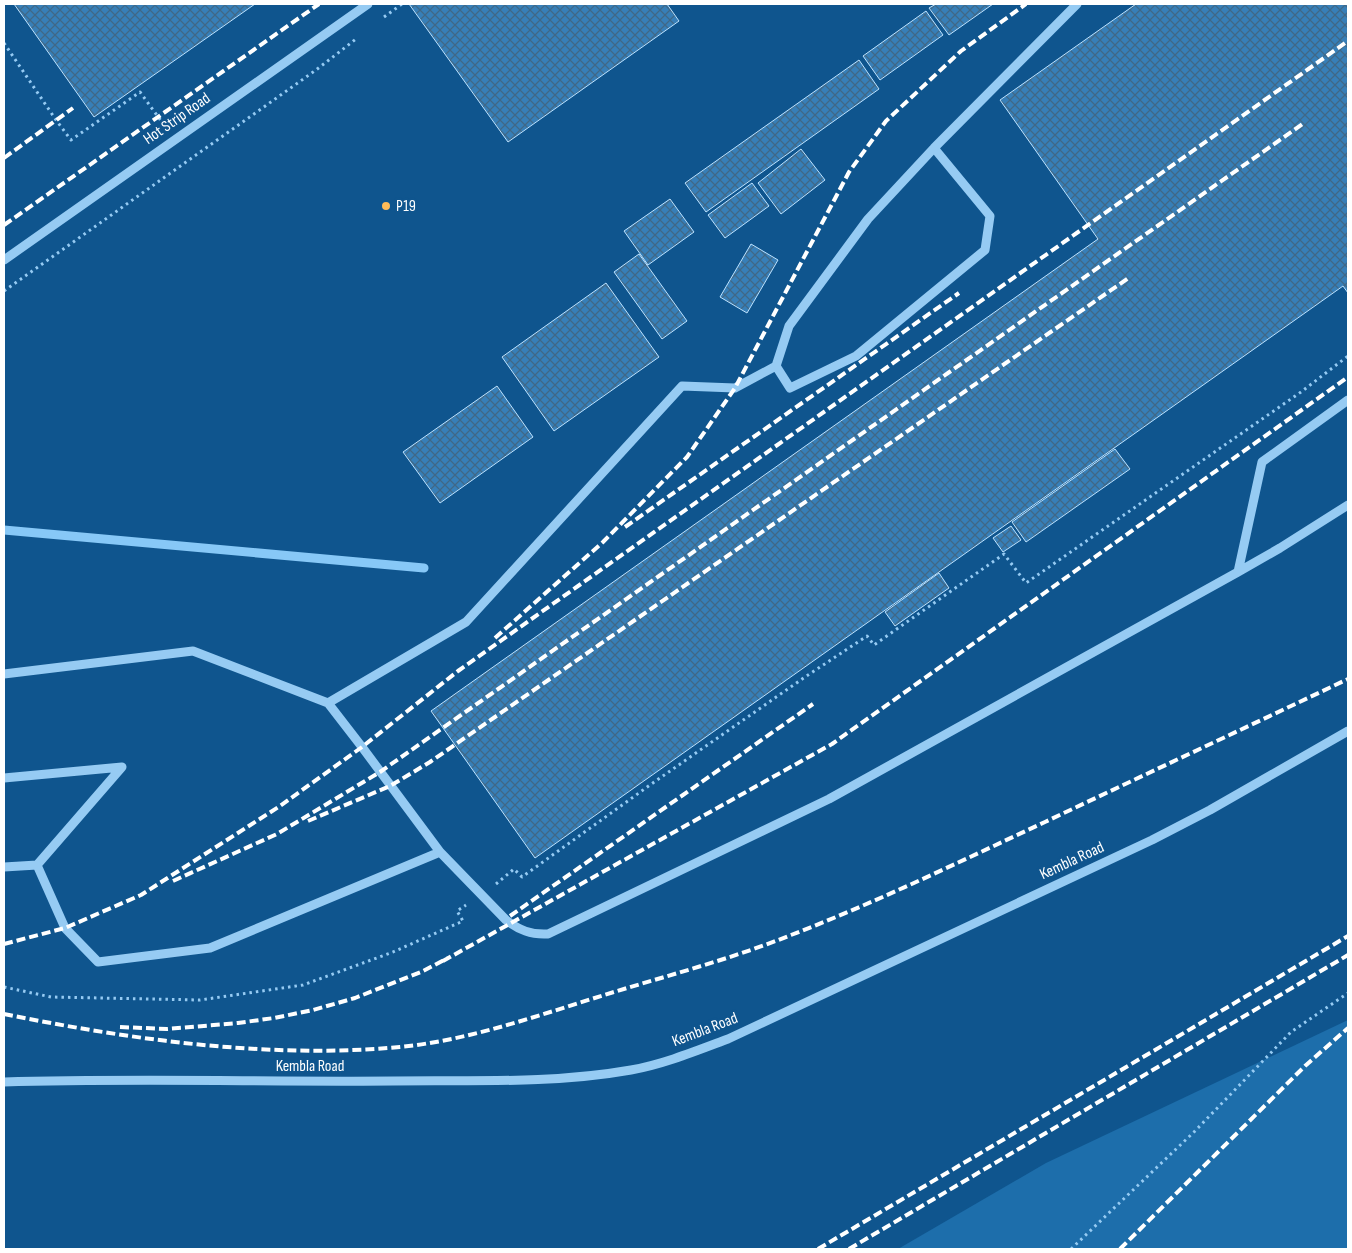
<svg xmlns="http://www.w3.org/2000/svg" width="1352" height="1253" font-family="'Sofia Sans Condensed',sans-serif">
  <defs>
    <pattern id="building-cross-hatch" width="8" height="8" patternUnits="userSpaceOnUse" patternTransform="scale(1.25)"><rect width="8" height="8" fill="#377fb8"/><path d="M0 0l8 8M0 8l8-8" fill="none" stroke="#406887"/></pattern>
  </defs>
  <rect width="100%" height="100%" fill="#0f558e"/>
  <path fill="#1d6eab" d="M1348,1020V1249H898L1046,1163Z"/>
  <g fill="none" stroke-linecap="round" stroke-linejoin="round">
    <path stroke="#87c8f7" stroke-width="9" d="M4,530L424,568"/>
  </g>
  <path fill="url(#building-cross-hatch)" stroke="#bde2fe" d="M14,4H255L94,117Z
    M409,4H667L679,21L508,142Z
    M936,4H993L949,35L929,8Z
    M1136,4H1348V293L1343,286L535,858L431,711L1098,239L1000,100Z
    M926,11L943,35L880,80L863,56Z
    M859,60L879,89L706,212L685,183Z
    M801,149L825,180L781,214L758,183Z
    M752,183L769,206L725,238L708,215Z
    M670,199L694,232L648,265L624,231Z
    M751,244L778,260L747,313L720,297Z
    M639,254L687,321L662,339L614,272Z
    M606,283L659,357L554,431L502,357Z
    M497,386L533,437L440,503L403,452Z
    M1115,449L1130,469L1026,542L1012,522Z
    M1011,526L1021,540L1003,552L993,538Z
    M939,573L949,588L895,626L885,612Z"/>
  <g fill="none" stroke-linecap="round" stroke-linejoin="round">
    <path stroke="#96cbf3" stroke-width="3" stroke-dasharray="2.5 4" stroke-linecap="butt" d="M384,17L402,4
      M4,43L56,120L71,140L140,92L164,125
      M4,291L316,70L356,39
      M496,884L514,869L522,877L650,785L805,677L867,636L874,645L1004,554L1026,583L1301,392L1348,356
      M4,987L51,997L200,1000L303,985L393,952L463,921L457,911L466,905
      M1071,1249L1194,1132L1291,1032L1348,993"/>
    <path stroke="#96cbf3" stroke-width="9" d="M934,148L990,216L985,250L856,356L790,388L776,366L789,326L868,219L934,148L1077,4
      M4,260L368,4
      M1238,572L1262,462L1348,400
      M4,674L193,651L328,703L362,747L440,852L506,920C519,930 531,935 548,934L829,799L1238,572L1280,548L1348,505
      M328,703L466,622L682,386L735,388L776,366
      M4,778L122,767L37,865L4,867
      M37,865L65,928L98,962L210,948L440,852
      M4,1082C133,1078 263,1082 393,1081C472,1080 552,1084 631,1070C664,1064 696,1051 728,1039L1152,840L1210,810L1348,731"/>
    <path stroke="#fff" stroke-width="4" stroke-dasharray="9 4" stroke-linecap="butt" d="M4,158L73,108
      M4,225L319,4
      M625,527L959,293
      M495,638L603,542L687,457L735,388L849,172L886,121L961,51L1026,4
      M308,821L390,786L430,762L1130,277
      M173,881L277,834L380,772L1304,123
      M510,916L813,704
      M4,944L65,928L141,895L280,806L362,747L458,671L1348,41
      M443,961L832,744L1348,377
      M4,1014C133,1040 269,1059 400,1047C472,1040 545,1013 614,992C673,974 734,958 791,935C877,902 961,861 1045,822C1146,774 1247,727 1348,679
      M120,1027L167,1029L238,1023L274,1018L313,1010L355,998L421,972L448,958
      M818,1249L1348,936
      M849,1249L1348,955
      M1120,1249L1305,1066L1348,1028"/>
  </g>
  <circle fill="#ffbc58" stroke="#0f558e" stroke-width="2" cx="386" cy="206" r="5"/>
  <g text-anchor="middle" dominant-baseline="central" stroke-width="5" stroke-linejoin="round" paint-order="stroke">
    <g font-size="16" fill="#fff" stroke="#0f558e">
      <text transform="translate(177 119) rotate(-35)">Hot Strip Road</text>
      <text transform="translate(1072 861) rotate(-25)">Kembla Road</text>
      <text transform="translate(705 1030) rotate(-21)">Kembla Road</text>
      <text x="310" y="1066">Kembla Road</text>
    </g>
    <g font-size="16" fill="#fff" stroke="#0f558e" text-anchor="start">
      <text x="396" y="206">P19</text>
    </g>
  </g>
  <rect width="1352" height="1253" fill="none" stroke="#ffffff" stroke-width="10"/>
</svg>
